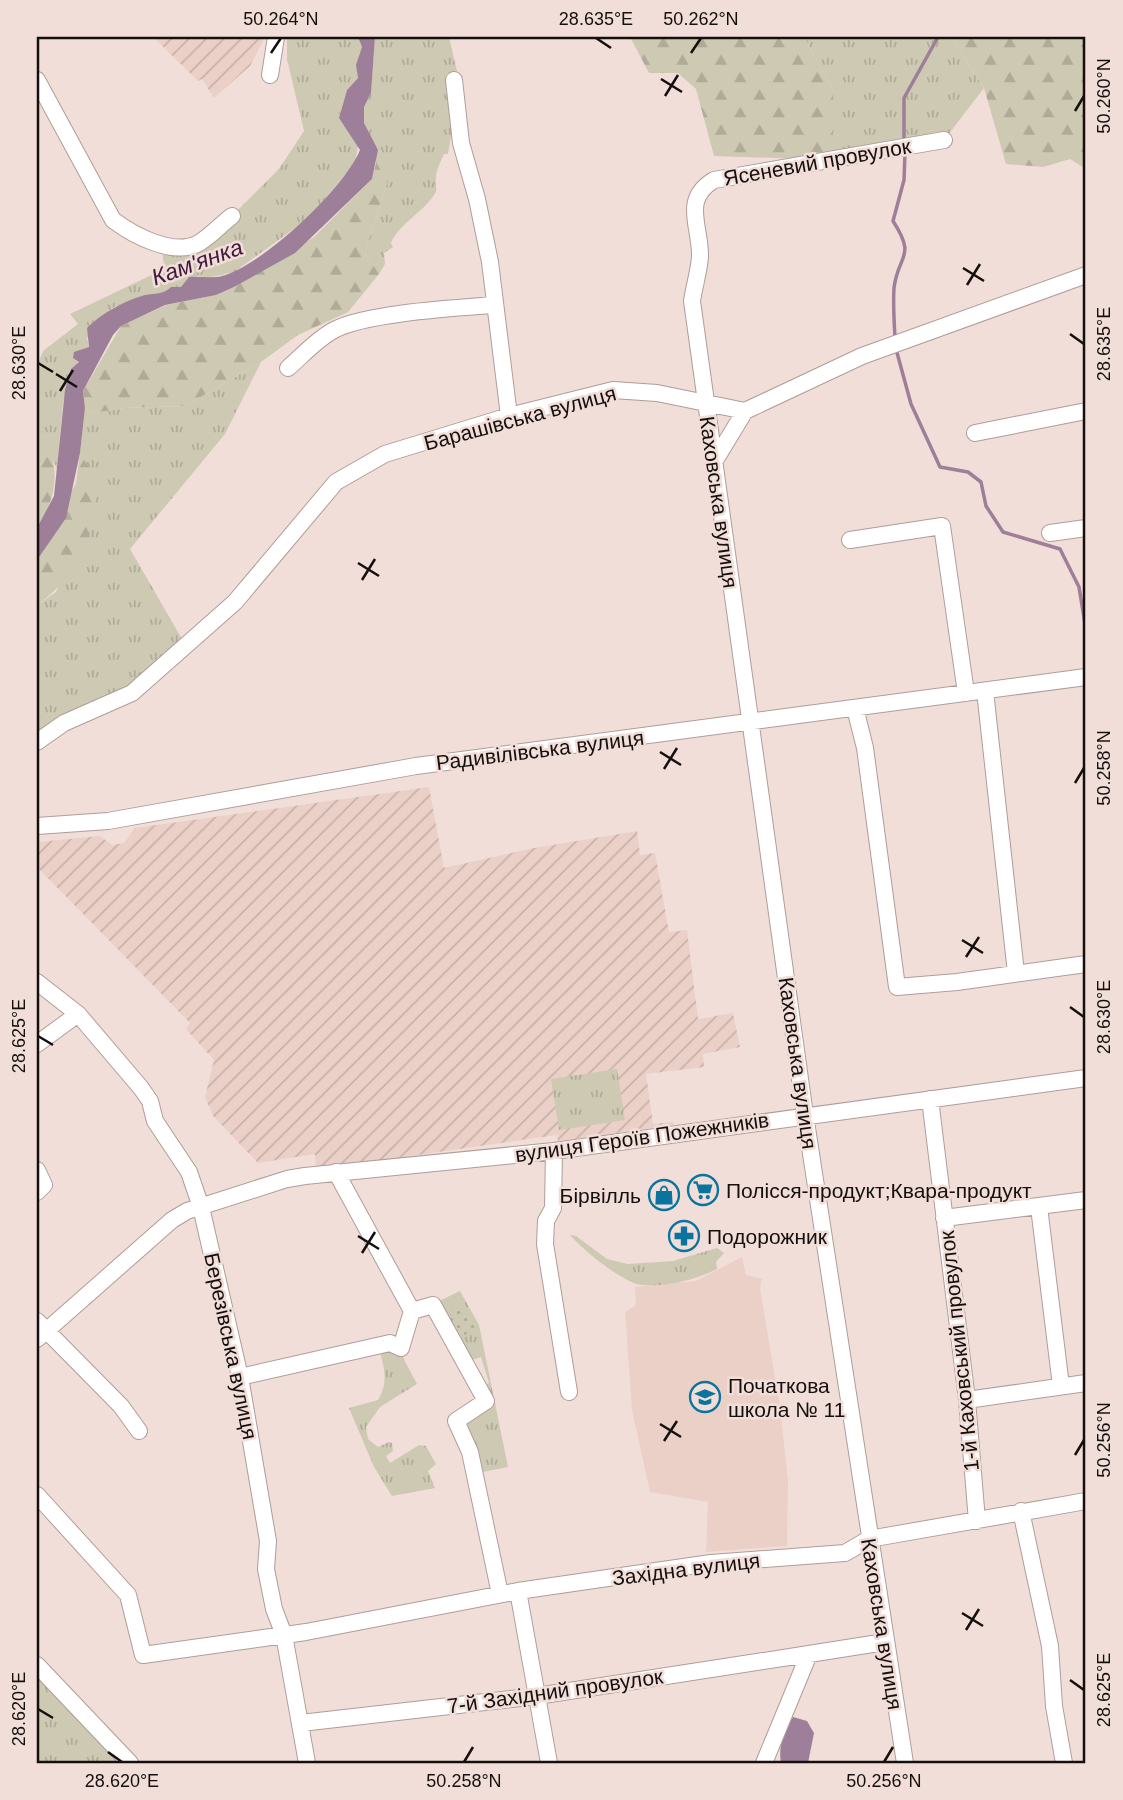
<svg xmlns="http://www.w3.org/2000/svg" width="1123" height="1800" font-family="Helvetica,sans-serif">
  <defs>
    <pattern id="industrial-furrows" width="10" height="10" patternUnits="userSpaceOnUse" patternTransform="scale(1.75)"><rect width="10" height="10" fill="#ebd0c8"/><path d="M-1 1l2-2M0 10L10 0M9 11l2-2" fill="none" stroke="#c9b1ab"/></pattern>
    <pattern id="grass-tufts" width="24" height="20" patternUnits="userSpaceOnUse" patternTransform="scale(1.75)"><rect width="24" height="20" fill="#cdc9b2"/><path d="M3 7l-1-3M5 7V3M7 7l1-3M15 17l-1-3M17 17v-4M19 17l1-3" fill="none" stroke="#afab98"/></pattern>
    <pattern id="forest-firs" width="22" height="20" patternUnits="userSpaceOnUse" patternTransform="scale(1.75)"><rect width="22" height="20" fill="#cdc9b2"/><path d="M5 1l3.5 6h-7zM16 11l3.5 6h-7z" fill="#afab98"/></pattern>
    <pattern id="park-dots" width="8" height="8" patternUnits="userSpaceOnUse" patternTransform="scale(1.75)"><rect width="8" height="8" fill="#cdc9b2"/><path d="M2 2h.1M6 6h.1" fill="none" stroke="#afab98" stroke-width="1.8" stroke-linecap="round"/></pattern>
  </defs>
  <rect width="100%" height="100%" fill="#f2ded9"/>
  <path fill="#ebd0c8" d="M742,1257L746,1275L762,1279L760,1288L780,1407L788,1481L787,1546L706,1552L708,1502L650,1492L632,1410L625,1312L636,1305L635,1287L696,1281Z"/>
  <path fill="url(#industrial-furrows)" d="M153,37H265L250,66L214,98L202,79L198,81Z
    M429,787L444,868L534,848L637,831L640,855L655,853L669,932L687,930L698,1019L733,1013L740,1047L703,1054L704,1067L646,1074L653,1124L673,1122L674,1125L558,1141L557,1135L334,1167H316L315,1154L258,1163L213,1116L205,1097L214,1060L186,1029L190,1023L37,867V842L100,836L112,845L124,843L135,828Z"/>
  <path fill="url(#grass-tufts)" d="M287,37H358L362,47L358,78L347,90L339,118L358,145L355,163L308,219L234,272L208,278L198,276L181,287H171C159,299 129,298 113,308C104,315 95,329 87,338L89,347L80,351L77,367L71,369L63,403L57,469L37,424V367L43,351L78,324L70,314L164,269L162,245H195L232,216L279,169L304,131L287,59Z
    M375,37H449L457,71L446,74L454,119L448,154H444C441,161 437,168 436,175C435,179 437,188 436,192C424,213 401,221 391,243L393,247L384,253L385,264L379,274L365,253L387,183L364,123V107L371,93Z
    M804,37H951L984,88L944,140L833,160V91Z
    M261,362L225,434L130,549L186,646L132,693L37,742V605L56,592L95,481L80,453L85,408L94,413L124,408L185,406Z
    M617,1069L625,1120L559,1130L551,1079Z
    M570,1235L576,1236L607,1259L628,1264L673,1261L717,1248L724,1253L716,1262L717,1269C695,1280 667,1287 642,1285C623,1283 583,1250 570,1235Z
    M460,1291L479,1325L508,1467L478,1473L464,1425L483,1386L489,1383L481,1357L469,1361L437,1302Z
    M379,1348L400,1352L417,1384L380,1407L366,1427L368,1439L378,1447L389,1442L392,1443L393,1451L386,1456L390,1463L419,1445L426,1446L436,1464L428,1471L435,1488L392,1496L374,1467L349,1408L378,1400C389,1382 384,1367 379,1348Z
    M37,1673L118,1763H37Z"/>
  <path fill="url(#forest-firs)" d="M630,37H804L833,91V160L714,156L696,89L678,73H649Z
    M951,37H1086V169L1070,159L1043,167L1006,164L984,88Z
    M378,139L387,183L365,253L379,274L348,312L298,335L261,362L185,406L124,408L94,413L85,408L83,391L121,326L166,305L216,295L234,287L314,237L372,179L376,163L371,140Z
    M37,424C61,459 60,494 37,528Z
    M80,453C85,462 94,473 95,482C101,530 75,579 37,605V560L76,483Z"/>
  <path fill="url(#park-dots)" d="M461,1302L476,1328L457,1340L442,1312Z"/>
  <path fill="#9d7f99" d="M358,37H375L371,93L364,107V123L378,150L372,179L295,253L234,287L216,295L165,305L121,326L113,335L83,391L85,408L80,453L66,518L37,560V528L54,496L65,390L71,369L79,362L73,358L74,352L89,347L87,328C102,313 124,301 145,295C155,293 163,295 171,287H181L189,277C200,276 211,279 222,276C263,265 344,189 360,150L339,118L347,90L358,78L356,65L362,47Z
    M793,1717L807,1721L814,1733L808,1763H781C778,1745 784,1732 793,1717Z"/>
  <g fill="none" stroke-linecap="round" stroke-linejoin="round">
    <path stroke="#9d7f99" stroke-width="3.5" d="M904,142V98L938,37
      M895,337C894,321 893,304 894,288C898,254 917,258 893,221L904,180L905,153
      M896,349L911,404L940,467L968,472L981,482L986,506L1003,532L1060,549L1079,587L1086,630"/>
    <g stroke="#af9d98" stroke-width="18">
      <path id="minor" d="M270,75L276,37
        M37,80L113,220C133,235 172,256 197,244C209,238 221,224 232,216
        M454,80L461,143L477,199L490,262L509,416
        M288,368C302,356 317,339 334,330C366,313 455,308 494,305
        M975,433L1086,411
        M714,462L745,411
        M1050,533L1086,528
        M850,540L942,526L966,693
        M985,691L1016,973
        M855,708L865,748L897,987L957,982L1086,964
        M37,742L64,723L132,693L235,602L336,482L385,454L509,416L613,390L657,393L745,411L862,356L1086,275
        M37,826L108,821L416,766L1086,677
        M37,982L78,1014L141,1088L150,1101L155,1121L189,1172L201,1207L240,1377L268,1541L266,1569L274,1609L284,1635L307,1763
        M37,1044L78,1014
        M930,1099L967,1400L977,1521
        M554,1151L553,1208L546,1221L545,1244L569,1392
        M37,1170L44,1185L37,1192
        M336,1172L412,1311
        M1039,1207L1061,1386
        M944,1218L1086,1200
        M37,1321L121,1406L139,1431
        M37,1339L172,1220L187,1211L287,1179L305,1176L554,1151L1086,1078
        M240,1377L390,1343L401,1348L412,1311L433,1305L486,1401L456,1421L470,1452L500,1594
        M967,1400L1086,1383
        M37,1495L128,1595L143,1655L306,1632L518,1591L711,1563L845,1553L869,1539L1086,1501
        M1021,1511L1050,1646L1054,1706L1064,1763
        M518,1591L549,1763
        M37,1665L130,1763
        M301,1723L537,1696L809,1654
        M764,1763L809,1654L885,1642
        M905,1763L805,1115L692,301C694,287 699,271 700,257C701,226 681,200 714,180L944,140"/>
    </g>
    <use href="#minor" stroke="#fff" stroke-width="16"/>
  </g>
  <path fill="none" stroke="#150f0d" stroke-width="2.5" d="M596,38L611,48M271,53L281,38M691,53L701,38M661,79L682,92M665,96L678,75M1075,111L1084,96M963,268L984,281M967,285L980,264M1070,334L1084,344M38,363L53,372M56,374L77,387M60,391L73,370M358,563L379,576M362,580L375,559M660,752L681,765M664,769L677,748M1075,783L1084,768M962,940L983,953M966,957L979,937M1070,1007L1084,1017M38,1036L53,1045M358,1236L379,1249M362,1253L375,1232M660,1424L681,1437M664,1441L677,1421M1075,1455L1084,1440M962,1613L983,1626M966,1630L979,1609M1070,1680L1084,1690M38,1709L53,1718M108,1752L122,1762M464,1762L473,1747M884,1762L893,1747"/>
  <defs>
    <g id="supermarket-ring" transform="scale(1.575)"><circle r="9.5" fill="#f2ded9" stroke="#0a749f" stroke-width="1.5"/><path d="M-6-5.5h2.5l.6 2H6L4.5 2H-2.5L-4.4-4H-6ZM-1.5 3.2a1.3 1.3 0 1 0 .1 0ZM3 3.2a1.3 1.3 0 1 0 .1 0Z" fill="#0a749f"/></g>
    <g id="shop-ring" transform="scale(1.575)"><circle r="9.5" fill="#f2ded9" stroke="#0a749f" stroke-width="1.5"/><path d="M-5-2.5h2.3a2.7 3.5 0 0 1 5.4 0H5L5.5 6h-11ZM-1.5-2.5h3a1.5 2.3 0 0 0-3 0Z" fill="#0a749f"/></g>
    <g id="pharmacy-ring" transform="scale(1.575)"><circle r="9.5" fill="#f2ded9" stroke="#0a749f" stroke-width="1.5"/><path d="M-2-6h4v4h4v4h-4v4h-4v-4h-4v-4h4Z" fill="#0a749f"/></g>
    <g id="school-ring" transform="scale(1.575)"><circle r="9.5" fill="#f2ded9" stroke="#0a749f" stroke-width="1.5"/><path d="M0-5L7-2L0 1L-7-2ZM-4 1L0 2.5L4 1V4Q0 6-4 4Z" fill="#0a749f"/></g>
  </defs>
  <g fill-rule="evenodd">
    <use href="#supermarket-ring" x="703" y="1190"/>
    <use href="#shop-ring" x="664" y="1195"/>
    <use href="#pharmacy-ring" x="684" y="1236"/>
    <use href="#school-ring" x="705" y="1397"/>
  </g>
  <g text-anchor="middle" dominant-baseline="central" stroke-width="5" stroke-linejoin="round" paint-order="stroke">
    <g font-size="21" fill="#150f0d" stroke="#f2ded9">
      <text transform="translate(817 162) rotate(-10)">Ясеневий провулок</text>
      <text transform="translate(520 418) rotate(-15)">Барашівська вулиця</text>
      <text transform="translate(719 502) rotate(82)">Каховська вулиця</text>
      <text transform="translate(540 750) rotate(-7)">Радивілівська вулиця</text>
      <text transform="translate(798 1063) rotate(82)">Каховська вулиця</text>
      <text transform="translate(642 1137) rotate(-8)">вулиця Героїв Пожежників</text>
      <text transform="translate(231 1346) rotate(78)">Березівська вулиця</text>
      <text transform="translate(959 1351) rotate(-96)">1-й Каховський провулок</text>
      <text transform="translate(686 1569) rotate(-7)">Західна вулиця</text>
      <text transform="translate(882 1624) rotate(81)">Каховська вулиця</text>
      <text transform="translate(555 1691) rotate(-8)">7-й Західний провулок</text>
    </g>
    <g font-size="21" fill="#150f0d" stroke="#f2ded9" text-anchor="start">
      <text x="726" y="1190">Полісся-продукт;Квара-продукт</text>
      <text x="641" y="1195" text-anchor="end">Бірвілль</text>
      <text x="707" y="1236">Подорожник</text>
      <text x="728" y="1385">Початкова<tspan x="728" dy="24">школа № 11</tspan></text>
    </g>
    <g font-size="23" font-style="italic" fill="#40193d" stroke="#f2ded9">
      <text transform="translate(197 262) rotate(-20)">Кам'янка</text>
    </g>
  </g>
  <rect width="1123" height="1800" fill="none" stroke="#f2ded9" stroke-width="77"/>
  <rect x="38" y="38" width="1046" height="1724" fill="none" stroke="#150f0d" stroke-width="2.5"/>
  <g font-size="18" text-anchor="middle" fill="#150f0d">
    <text x="281" y="25">50.264°N</text>
    <text x="596" y="25">28.635°E</text>
    <text x="701" y="25">50.262°N</text>
    <text transform="translate(1104 96) rotate(-90)" y="6">50.260°N</text>
    <text transform="translate(1104 344) rotate(-90)" y="6">28.635°E</text>
    <text transform="translate(19 363) rotate(-90)" y="6">28.630°E</text>
    <text transform="translate(1104 768) rotate(-90)" y="6">50.258°N</text>
    <text transform="translate(1104 1017) rotate(-90)" y="6">28.630°E</text>
    <text transform="translate(19 1036) rotate(-90)" y="6">28.625°E</text>
    <text transform="translate(1104 1440) rotate(-90)" y="6">50.256°N</text>
    <text transform="translate(1104 1690) rotate(-90)" y="6">28.625°E</text>
    <text transform="translate(19 1709) rotate(-90)" y="6">28.620°E</text>
    <text x="122" y="1787">28.620°E</text>
    <text x="464" y="1787">50.258°N</text>
    <text x="884" y="1787">50.256°N</text>
  </g>
</svg>
